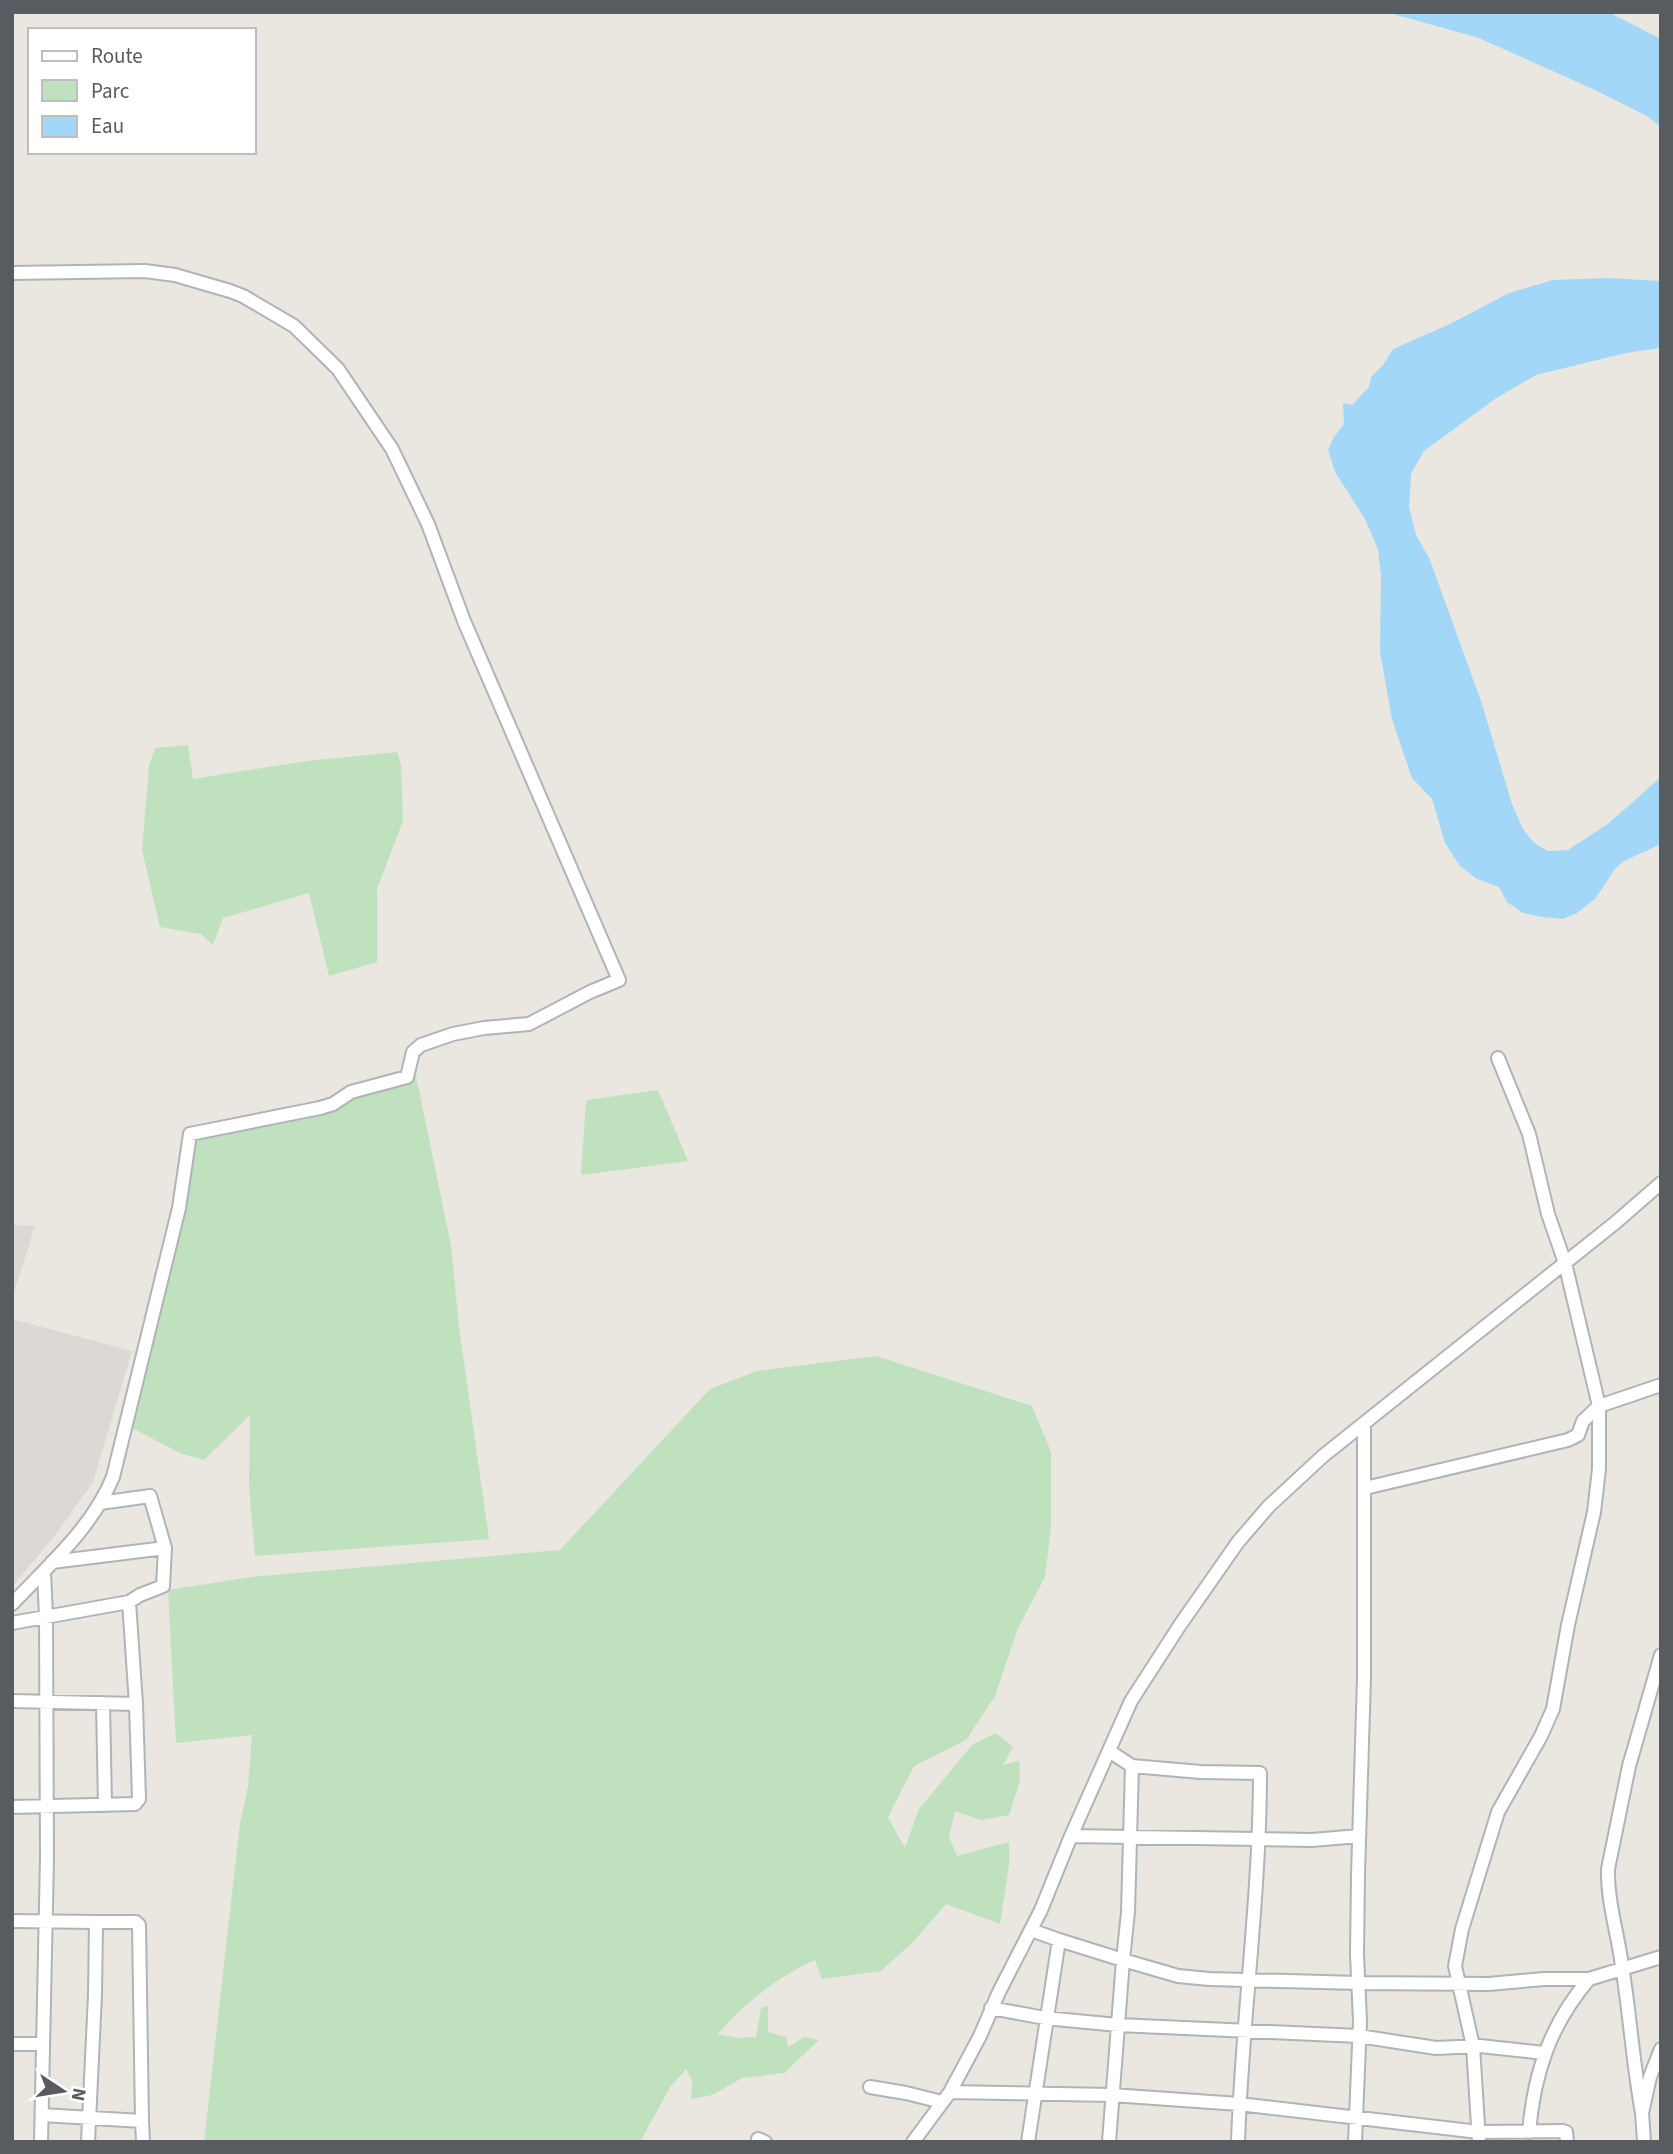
<svg xmlns="http://www.w3.org/2000/svg" width="1673" height="2154" font-family="'Source Sans 3',sans-serif">
  <rect width="100%" height="100%" fill="#eae7e0"/>
  <path fill="#dcd9d4" d="M12,1225L35,1226L12,1299Z
    M12,1319L132,1351L93,1482L56,1534L12,1587Z"/>
  <path fill="#bfe1bd" d="M188,745L193,779L307,761L397,752L401,764L403,821L377,889V962L329,976L309,893L223,918L213,945L201,934L160,927L142,850L149,766L155,748Z
    M416,1076L451,1245L459,1327L489,1539L255,1556L249,1486L250,1415L204,1460L182,1454L130,1427L139,1382L183,1224L193,1135Z
    M658,1090L688,1161L581,1175L586,1100Z
    M876,1356L1032,1406L1051,1452V1528L1045,1577L1018,1628L995,1696L966,1740L914,1766L888,1817L905,1848L919,1809L973,1744L996,1733L1013,1747L1003,1765L1019,1761L1020,1781L1009,1815L981,1820L955,1811L949,1837L957,1856L1009,1842V1865L1000,1924L946,1904L913,1942L881,1971L822,1979L815,1960C779,1976 744,2003 718,2034L738,2038L756,2037L761,2008L768,2006V2032L786,2037L788,2047L805,2037L819,2040L784,2073L742,2078L712,2095L691,2099L692,2081L686,2069L670,2087L640,2142H204L240,1823L248,1787L252,1735L176,1743L168,1590L252,1577L560,1550L710,1389L757,1371Z"/>
  <path fill="#a3d7f7" d="M1386,12H1608L1661,39V127L1647,116L1595,90L1479,38Z
    M1608,278L1661,281V348L1626,353L1536,375L1495,399L1424,451L1411,474L1409,507L1416,535L1430,560L1482,704L1512,804L1523,829L1534,843L1548,851L1568,850L1609,823L1661,777V844L1624,861L1615,869L1595,899L1577,913L1563,919L1542,917L1523,913L1507,902L1499,887L1477,879L1460,866L1445,843L1432,799L1412,778L1392,719L1380,652L1381,576L1378,549L1365,519L1335,472L1328,450L1334,437L1344,424L1343,403L1352,405L1369,387L1371,377L1383,365L1393,349L1450,324L1509,293L1553,280Z"/>
  <g fill="none" stroke-linecap="round" stroke-linejoin="round">
    <g stroke="#b0b3b7" stroke-width="16">
      <path id="minor" d="M12,273L145,271L175,275L230,291L243,296L294,326L338,369L392,449L428,524L464,621L619,980L590,992L529,1024L484,1028L453,1034L421,1045L413,1052L407,1077L351,1092L333,1104L320,1108L190,1134L179,1208L113,1477C92,1528 49,1565 12,1604
        M1365,1488L1568,1440L1578,1435L1583,1421L1599,1406L1661,1385
        M52,1562L165,1548
        M129,1602L136,1704
        M12,1623L129,1602L140,1595L163,1586L165,1548L150,1496L100,1503
        M12,1701L136,1704L139,1799L135,1804L12,1807
        M103,1703L105,1805
        M1109,1751L1132,1766L1128,1912L1123,1960L1178,1976L1209,1979L1359,1983L1489,1984L1544,1979H1589L1661,1957
        M1132,1766L1201,1772L1260,1773C1260,1896 1242,2019 1238,2142
        M1071,1836L1312,1840L1359,1836
        M12,1921L96,1922L95,1995L88,2142
        M96,1922H136L139,1925L142,2121
        M1031,1930L1059,1940
        M991,2008L1045,2018L1118,2025L1359,2036L1436,2048L1480,2046L1544,2053
        M12,2044H43
        M870,2087L906,2093L942,2102
        M950,2092L1112,2095L1239,2104L1479,2132L1563,2131L1566,2132L1567,2142
        M1642,2113C1633,2064 1630,2015 1622,1966C1618,1934 1607,1901 1608,1869L1629,1766L1661,1655
        M42,2115L142,2121L143,2142
        M1529,2132C1534,2073 1550,2025 1589,1979
        M758,2139L765,2142
        M41,2142L47,1858L46,1617L44,1571
        M913,2142L950,2092L980,2036L999,1992L1041,1910L1071,1836L1131,1701L1180,1625L1238,1542L1269,1506L1323,1456L1615,1223L1661,1183
        M1028,2142L1059,1940L1123,1960L1109,2142
        M1355,2142L1360,2021L1357,1954L1358,1875L1364,1678V1424
        M1479,2142L1473,2046L1455,1966L1462,1929L1498,1812L1541,1736L1553,1709L1568,1625L1594,1512L1599,1469V1406L1565,1263L1548,1214L1529,1134L1498,1058
        M1644,2142L1642,2113L1650,2077L1661,2049"/>
    </g>
    <use href="#minor" stroke="#fff" stroke-width="12"/>
  </g>
  <rect width="1673" height="2154" fill="none" stroke="#585c60" stroke-width="28"/>
  <rect x="28" y="28" width="228" height="126" fill="#ffffff" stroke="#bcbebf" stroke-width="2"/>
  <rect x="42" y="51" width="35" height="10" fill="#ffffff" stroke="#bcbebf" stroke-width="2"/>
  <text x="91" y="63" font-size="21" fill="#585c60">Route</text>
  <rect x="42" y="80" width="35" height="21" fill="#bfe1bd" stroke="#bcbebf" stroke-width="2"/>
  <text x="91" y="98" font-size="21" fill="#585c60">Parc</text>
  <rect x="42" y="116" width="35" height="21" fill="#a3d7f7" stroke="#bcbebf" stroke-width="2"/>
  <text x="91" y="133" font-size="21" fill="#585c60">Eau</text>
  <g transform="translate(63 2091) rotate(102)" stroke="#ffffff" stroke-width="5" paint-order="stroke">
  <path d="M0-5L12 26L0 18L-12 26Z" fill="#585c60"/>
  <text y="-10" font-size="19" font-weight="bold" text-anchor="middle" fill="#585c60">N</text>
  </g>
</svg>
